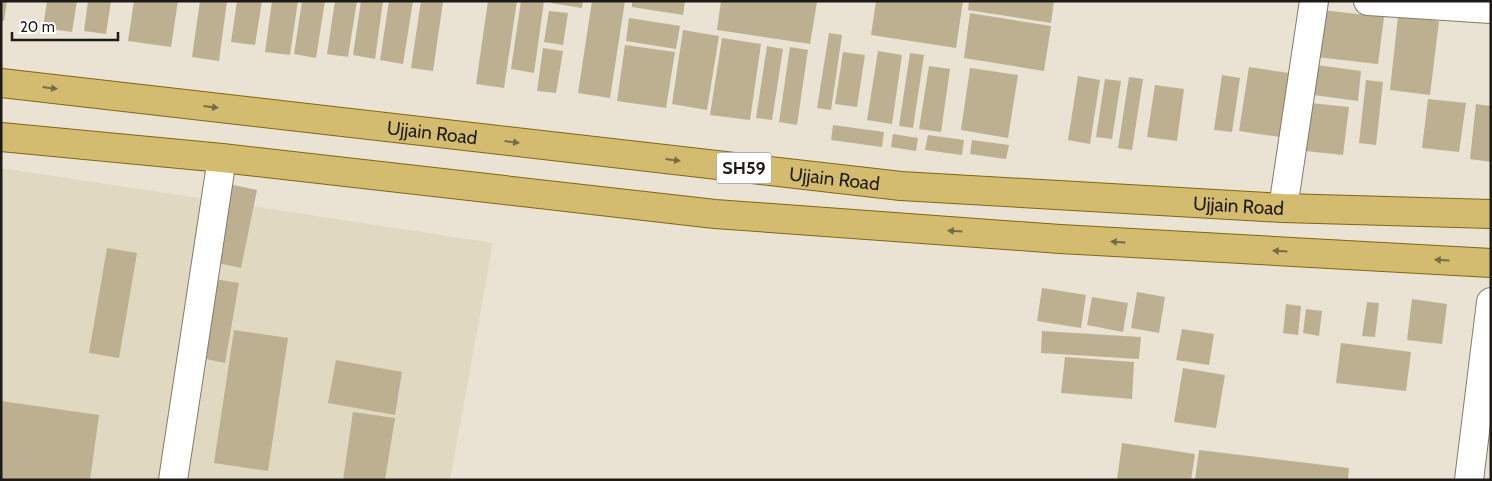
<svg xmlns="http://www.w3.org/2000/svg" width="1492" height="481" font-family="Cabin,sans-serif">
  <rect width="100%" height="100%" fill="#eae3d3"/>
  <path fill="#e1d8c1" d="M1,168L493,243L450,480H1Z"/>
  <path fill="#bcb091" d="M1,1H7L4,21H1Z
    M47,1H77L72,32L43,28Z
    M88,1H111L106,34L84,31Z
    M134,1H178L171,47L128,41Z
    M200,1H227L219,61L192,57Z
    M237,1H262L255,45L231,42Z
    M272,1H298L290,55L265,52Z
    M302,1H325L316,58L294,54Z
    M335,1H357L348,57L327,54Z
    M361,1H383L375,59L353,55Z
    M389,1H413L403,64L380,60Z
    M421,1L443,2L433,71L411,68Z
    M488,1H517L504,88L476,84Z
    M521,1H544L534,73L511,69Z
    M552,1H583L582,8L551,3Z
    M592,1H625L610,98L578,93Z
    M632,1H685L683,15L632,7Z
    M721,1L817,2L810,44L717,30Z
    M876,1H963L956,48L871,35Z
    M969,1H1054L1051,23L968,10Z
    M1322,10L1384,17L1378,64L1316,57Z
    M549,11L568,13L563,45L544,42Z
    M970,13L1051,26L1044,71L964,58Z
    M1398,16L1439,21L1430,95L1390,90Z
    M629,18L680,26L676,49L626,41Z
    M683,30L719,36L707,110L672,104Z
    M829,33L842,35L831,110L817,108Z
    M722,38L761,44L750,120L710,115Z
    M625,45L675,52L666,108L617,101Z
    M767,46L783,49L772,120L756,118Z
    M790,47L808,50L797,125L779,122Z
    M543,48L563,51L556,93L537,91Z
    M878,51L902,55L892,124L867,120Z
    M843,52L865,55L857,107L835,104Z
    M910,53L924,55L913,128L899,126Z
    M1317,65L1361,71L1358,101L1313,95Z
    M929,66L950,69L941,132L919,129Z
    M1249,67L1296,74L1286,138L1239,131Z
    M970,68L1018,75L1008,138L961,130Z
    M1222,75L1240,78L1232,132L1214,130Z
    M1078,76L1100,80L1090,144L1068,140Z
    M1129,77L1143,79L1132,150L1118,148Z
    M1105,79L1121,81L1112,139L1096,137Z
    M1366,80L1383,82L1376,145L1359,143Z
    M1155,85L1184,89L1177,141L1147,137Z
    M1428,99L1466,103L1459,152L1422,148Z
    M1301,102L1349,107L1343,155L1296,150Z
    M1476,104L1491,106V162L1470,159Z
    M833,125L884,132L882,147L831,140Z
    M893,134L918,138L916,151L891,147Z
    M928,135L964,140L962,155L925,150Z
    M972,140L1009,145L1006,159L970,154Z
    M229,184L257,190L241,268L213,262Z
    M107,248L137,253L119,358L89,353Z
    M215,279L239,283L225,363L201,358Z
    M1042,288L1086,295L1081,328L1037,321Z
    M1137,292L1165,297L1159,333L1131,328Z
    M1092,297L1128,303L1123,332L1087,325Z
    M1412,299L1447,304L1442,344L1407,340Z
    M1367,302L1379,303L1375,337L1362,336Z
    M1286,304L1301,306L1298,335L1283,333Z
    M1306,309L1322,311L1319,336L1303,333Z
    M1182,329L1214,334L1209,365L1176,360Z
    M234,330L288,338L268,471L214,463Z
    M1042,331L1141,337L1139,359L1041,353Z
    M1341,343L1411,352L1406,391L1336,383Z
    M1065,357L1134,362L1132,399L1061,393Z
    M336,360L402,372L395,415L328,403Z
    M1183,368L1225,375L1216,428L1174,422Z
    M1,401L99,415L90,480H1Z
    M353,412L395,418L385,480H343Z
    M1122,443L1195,454L1191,480H1117Z
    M1199,450L1349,468L1348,480H1195Z"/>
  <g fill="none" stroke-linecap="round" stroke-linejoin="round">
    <g stroke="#807b6c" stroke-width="30">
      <path id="minor" d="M1368,1L1491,9
        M1283,208L1314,1
        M173,480L222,158
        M1469,480L1491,302"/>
    </g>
    <g stroke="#816611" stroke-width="30">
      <g id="primary">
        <path id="s1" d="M1,83L901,186L1283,208L1491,214"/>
        <path d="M1,137L222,158L715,214L1060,239L1491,263"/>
      </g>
    </g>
    <use href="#minor" stroke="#fff" stroke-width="28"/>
    <use href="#primary" stroke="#d3bc6f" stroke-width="28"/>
  </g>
  <defs><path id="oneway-solid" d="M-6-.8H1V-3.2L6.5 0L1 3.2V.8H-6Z" transform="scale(1.25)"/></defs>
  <g fill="#786c42">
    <use href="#oneway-solid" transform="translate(50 88) rotate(7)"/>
    <use href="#oneway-solid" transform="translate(211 107) rotate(7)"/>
    <use href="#oneway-solid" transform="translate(512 142) rotate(7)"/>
    <use href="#oneway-solid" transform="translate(673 160) rotate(7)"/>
    <use href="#oneway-solid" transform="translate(955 231) rotate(-176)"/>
    <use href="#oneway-solid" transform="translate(1118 242) rotate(-177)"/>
    <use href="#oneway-solid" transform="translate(1280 251) rotate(-177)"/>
    <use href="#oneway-solid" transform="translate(1442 260) rotate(-177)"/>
  </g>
  <g text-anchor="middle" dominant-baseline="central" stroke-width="4" stroke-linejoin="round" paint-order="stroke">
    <rect fill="#fff" stroke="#625f5c" stroke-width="1" x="716.5" y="152.5" width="55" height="31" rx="4"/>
    <g font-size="18" font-weight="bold" fill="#1e1b16">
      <text x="744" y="168">SH59</text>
    </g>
    <g font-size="19" fill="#1e1b16" stroke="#fff">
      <text stroke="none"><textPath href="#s1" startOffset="434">Ujjain Road</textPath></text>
      <text stroke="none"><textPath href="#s1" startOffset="839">Ujjain Road</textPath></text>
      <text stroke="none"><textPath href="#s1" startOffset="1244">Ujjain Road</textPath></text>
    </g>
  </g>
  <rect width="1492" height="481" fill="none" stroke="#1e1b16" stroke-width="5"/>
  <path d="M12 32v8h106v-8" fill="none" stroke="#1e1b16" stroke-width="2.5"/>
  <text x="20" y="32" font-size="15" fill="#1e1b16" stroke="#ffffff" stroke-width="4" paint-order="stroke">20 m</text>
</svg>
